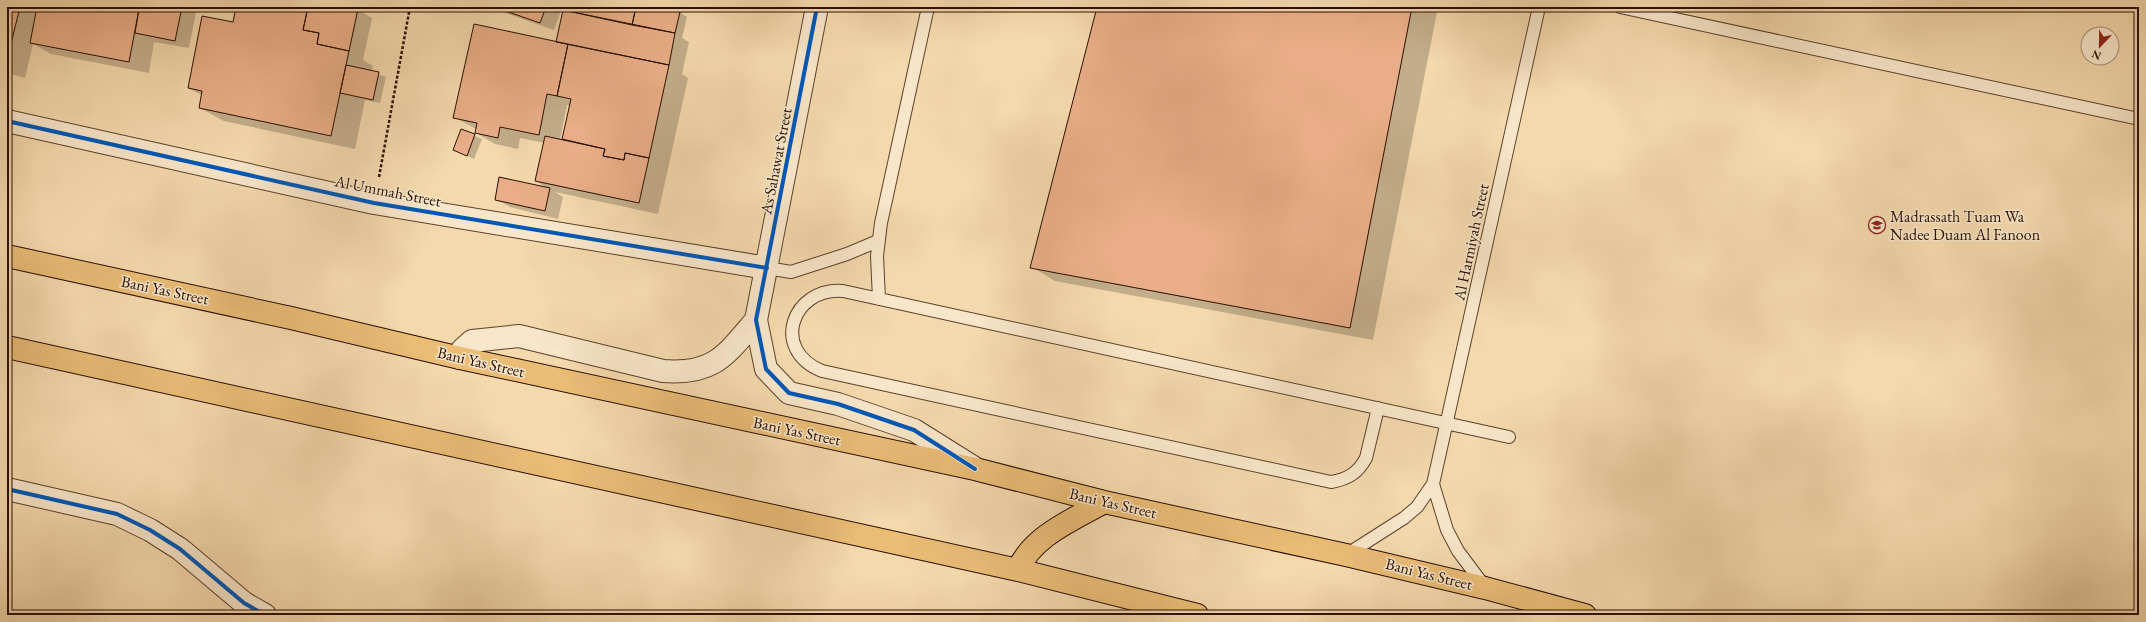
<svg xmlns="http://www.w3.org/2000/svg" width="2146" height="622" font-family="'EB Garamond',serif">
  <rect width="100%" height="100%" fill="#f4d9ad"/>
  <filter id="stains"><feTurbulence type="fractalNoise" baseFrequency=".005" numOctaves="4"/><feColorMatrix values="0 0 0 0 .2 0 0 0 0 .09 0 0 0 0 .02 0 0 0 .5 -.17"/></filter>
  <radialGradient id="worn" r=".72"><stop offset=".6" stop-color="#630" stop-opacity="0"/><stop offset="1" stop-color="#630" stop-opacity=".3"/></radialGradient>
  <path fill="#0003" fill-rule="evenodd" d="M7,7H197L189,48L154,42L149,73L51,54L33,44L25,78L7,73Z
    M237,7H345L358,10L372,18L363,60L373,66L371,72L386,77L380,103L365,100L355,149L224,121L200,108L203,96L189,88L233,23Z
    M488,7H560L562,8L554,30Z
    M565,7H654L680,12L687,17L682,38L689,42L682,74L688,78L658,214L555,192L563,197L558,219L510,207L496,199L500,178L550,190L536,181L545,143L520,138L518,149L495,144L476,133V129L454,117L557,43ZM567,105L570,106L563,141L560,140Z
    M1098,7H1438L1373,340L1055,281L1032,267Z
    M462,131L482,139L474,159L454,150Z"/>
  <path fill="#e9ae87" stroke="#290e00" d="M7,7H20L7,60Z
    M37,7H127L139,9L129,62L30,43Z
    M182,7L175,41L135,33L139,9L131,7Z
    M236,7H308L303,30L319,33L317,44L349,51L331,136L199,108L202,91L188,88L202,16L233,22Z
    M308,7L358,9L349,51L317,44L319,33L303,30Z
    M494,7H546L540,23Z
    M564,7H636L632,25L563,10Z
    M636,7H659L680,12L675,33L632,25Z
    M1097,7H1412L1350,328L1030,268Z
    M563,10L675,33L669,65L556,42Z
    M474,24L568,44L557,96L547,94L539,135L500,127L498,138L475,133L477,123L453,118Z
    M568,44L669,65L649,158L625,153L624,160L603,156L605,149L562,139L571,99L557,96Z
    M346,65L379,72L373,100L340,93Z
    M461,129L475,134L467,156L453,150Z
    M545,136L605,149L603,156L624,160L625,153L649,158L639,203L535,181Z
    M499,177L550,188L545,211L495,200Z"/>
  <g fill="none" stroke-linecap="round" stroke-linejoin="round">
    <g stroke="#5c412b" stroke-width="14">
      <path id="lane" d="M1620,7L2139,119
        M767,268L791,272L847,254L878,241
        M879,299L877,256L881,223L928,7
        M1378,408L1366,458C1358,473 1348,479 1331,482L822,371C770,350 792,287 843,291L1509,437
        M1433,484L1447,530L1458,551L1485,587
        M1346,555L1404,518L1417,507L1433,484L1539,7"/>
    </g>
    <g stroke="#5c412b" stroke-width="24">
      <path id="street" d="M817,7L756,320L766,369L789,393L838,404L914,430L973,467
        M7,121L374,203L767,268
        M460,358L462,350L472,341L519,336L663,371C714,375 726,355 756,320
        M7,489L117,514L150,530L180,549L244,603L265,615"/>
    </g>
    <g stroke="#290e00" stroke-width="24">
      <path id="primary" d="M7,256L291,318L460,358L975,469L1104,502L1346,555L1485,588L1585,615
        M7,347L1018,570L1197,615
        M1018,570C1032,536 1073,520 1104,502"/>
    </g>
    <path stroke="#290e00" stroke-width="2.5" stroke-dasharray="3 2" stroke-linecap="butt" d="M379,177L410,7"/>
    <use href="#lane" stroke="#f8e6ca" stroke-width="12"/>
    <use href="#street" stroke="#f8e6ca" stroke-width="22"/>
    <use href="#primary" stroke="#eabc76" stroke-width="22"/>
    <g stroke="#f8e6ca" stroke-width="6">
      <path id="cycleway" d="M817,7L756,320L766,369L789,393L838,404L914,430L975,469
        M7,121L374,203L767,268
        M7,489L117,514L150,530L180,549L244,603L265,615"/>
    </g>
    <use href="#cycleway" stroke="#0057b8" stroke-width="4"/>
  </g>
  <defs>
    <g id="school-ring" transform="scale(0.9)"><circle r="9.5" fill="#f8e6ca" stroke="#8f2418" stroke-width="1.5"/><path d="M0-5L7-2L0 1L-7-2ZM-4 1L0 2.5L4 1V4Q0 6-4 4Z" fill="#8f2418"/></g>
  </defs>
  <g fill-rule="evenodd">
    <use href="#school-ring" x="1877" y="225"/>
  </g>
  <g text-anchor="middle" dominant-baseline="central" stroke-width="3" stroke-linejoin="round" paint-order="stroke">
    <g font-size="16" fill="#290e00" stroke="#f8e6ca">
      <text transform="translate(776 161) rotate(-79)">As Sahawat Street</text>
      <text transform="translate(388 191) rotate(11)">Al Ummah Street</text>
      <text transform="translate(1471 242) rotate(-78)">Al Harmiyah Street</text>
      <text transform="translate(165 290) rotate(12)">Bani Yas Street</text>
      <text transform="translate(481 362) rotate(13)">Bani Yas Street</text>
      <text transform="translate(797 431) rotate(12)">Bani Yas Street</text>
      <text transform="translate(1113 503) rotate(13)">Bani Yas Street</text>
      <text transform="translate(1429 574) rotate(14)">Bani Yas Street</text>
    </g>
    <g font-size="16" fill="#290e00" stroke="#f8e6ca" text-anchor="start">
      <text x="1890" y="216">Madrassath Tuam Wa<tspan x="1890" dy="18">Nadee Duam Al Fanoon</tspan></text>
    </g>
  </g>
  <rect width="2146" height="622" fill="none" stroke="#f4d9ad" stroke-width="24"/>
  <rect x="8" y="8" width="2130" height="606" fill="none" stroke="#290e00" stroke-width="2"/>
  <rect x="12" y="12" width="2122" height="598" fill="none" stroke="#290e00"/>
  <g transform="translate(2100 46) rotate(202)"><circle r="19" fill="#f8e6ca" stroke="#a59079"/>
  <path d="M0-3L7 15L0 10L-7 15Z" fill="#8f2418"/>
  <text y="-6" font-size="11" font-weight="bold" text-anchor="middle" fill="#290e00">N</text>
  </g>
  <rect width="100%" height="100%" filter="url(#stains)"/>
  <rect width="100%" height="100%" fill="url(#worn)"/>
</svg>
